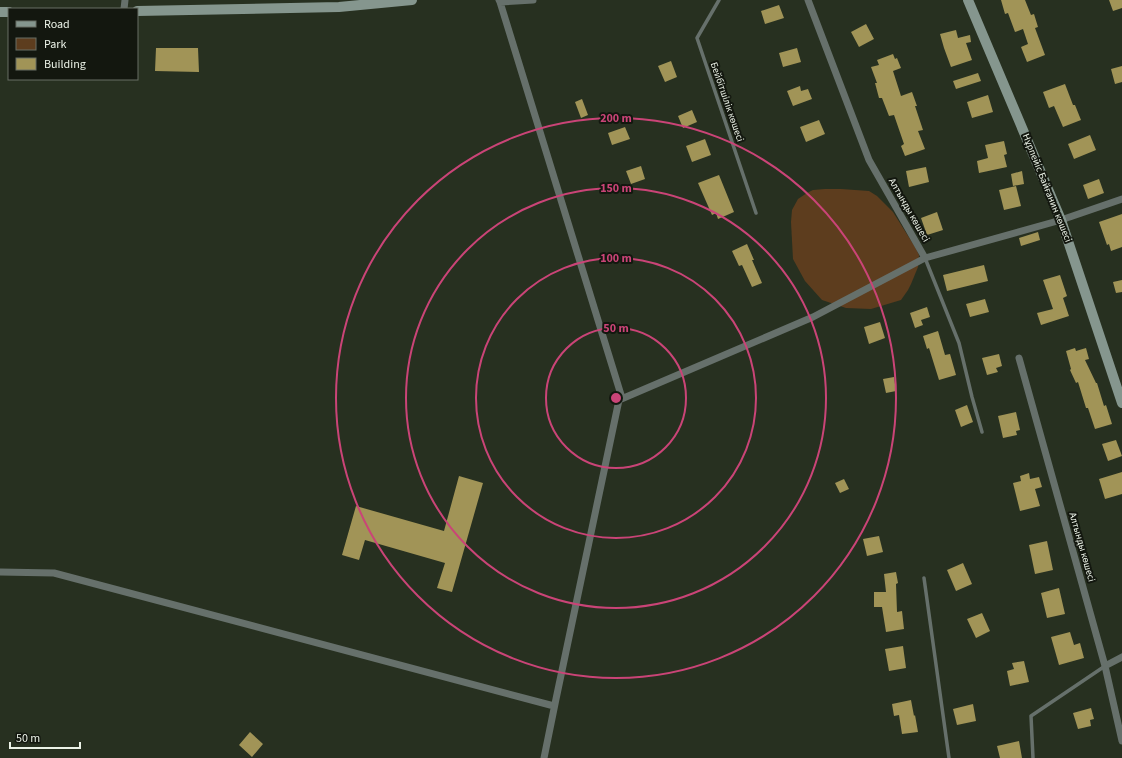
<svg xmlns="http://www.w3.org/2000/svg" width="1122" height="758" font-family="'Source Sans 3',sans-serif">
  <rect width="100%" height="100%" fill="#273020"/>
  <path fill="#5d3d1e" d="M825,189H841L869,191L877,196L893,212L915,247L919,255L918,267L911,284L908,290L901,300L871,309L846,308L822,300L805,281L793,259L791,222L792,210L798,199L807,193L813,190Z"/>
  <path fill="#a19457" d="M1001,0H1025L1031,15L1034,14L1038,27L1035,28L1045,55L1027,62L1021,47L1028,44L1023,29L1015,32L1008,13L1005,14Z
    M1109,0H1122V8L1113,11Z
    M779,5L784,18L765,24L761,11Z
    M866,24L874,39L859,47L851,32Z
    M956,30L958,38L970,35L971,42L966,43L972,60L951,67L944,48L940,34Z
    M156,48H198L199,72L155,71Z
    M797,48L801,62L783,67L779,53Z
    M893,54L895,59L897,58L901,68L893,71L901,96L912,92L917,106H915L923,130L918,131L925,149L905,156L901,146L904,144L894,115L889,116L882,98H879L875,83H877L871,67L879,65L877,60Z
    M671,61L677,77L665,82L658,66Z
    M1122,66V82L1115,84L1111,69Z
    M978,73L981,81L956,89L953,81Z
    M1065,84L1073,105H1075L1081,120L1063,127L1054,106L1049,108L1043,92Z
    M800,86L801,91L808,89L812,99L793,106L787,91Z
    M988,95L993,112L972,118L967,102Z
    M582,99L588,115L581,118L575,102Z
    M692,110L697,122L683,128L678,116Z
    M819,120L825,134L806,142L800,127Z
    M625,127L630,139L612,145L608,133Z
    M1090,135L1096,150L1074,159L1068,144Z
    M705,139L711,155L692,162L686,146Z
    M1004,141L1007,154L1004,155L1007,167L979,173L977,161L988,158L985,145Z
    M641,166L645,179L631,184L626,171Z
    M926,167L929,182L909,187L906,171Z
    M1022,171L1024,184L1013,186L1011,174Z
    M719,175L734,212L718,219L716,213L712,215L698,183Z
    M1099,179L1104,193L1088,199L1083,185Z
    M1016,186L1021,206L1004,210L999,190Z
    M937,212L943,230L927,235L921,218Z
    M1122,214V247L1111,251L1109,244L1107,245L1099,222Z
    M1038,232L1040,240L1021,246L1019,238Z
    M747,244L754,260H752L762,283L752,287L742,265L739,266L732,251Z
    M984,265L988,281L947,291L943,275Z
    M1060,275L1067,296L1063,298L1069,316L1041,325L1037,313L1053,309L1043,280Z
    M1122,280V292L1116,293L1113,282Z
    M985,299L989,312L970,317L966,304Z
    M927,307L930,317L921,320L923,325L915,328L910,313Z
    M880,322L885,338L869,344L864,327Z
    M938,331L945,355L950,354L956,375L939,380L929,348L927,349L923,336Z
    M1075,348L1076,351L1086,348L1089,359L1085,360L1096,383H1097L1104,406L1106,405L1112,424L1095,429L1088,408H1086L1078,382L1076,383L1070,370L1071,369L1066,351Z
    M999,354L1002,366L996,368L998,372L987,375L982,358Z
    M894,377L896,391L886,393L883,379Z
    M967,405L973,422L961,427L955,410Z
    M1016,412L1020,430L1016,431L1017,435L1003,438L998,416Z
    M1116,440L1122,456L1108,461L1102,444Z
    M1122,472V494L1105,499L1099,479Z
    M1029,473L1030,479L1039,477L1042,487L1035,489L1040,506L1020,511L1013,483L1021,481L1020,476Z
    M459,476L483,483L452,592L437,588L445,563L365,540L359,560L342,555L356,506L444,531Z
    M844,479L849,489L840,493L835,483Z
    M879,536L883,552L867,556L863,539Z
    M1047,541L1053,570L1035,574L1029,545Z
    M963,563L972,584L956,591L947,570Z
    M896,572L898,583L896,584L897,612L902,611L904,629L886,632L882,607H874V592H886L884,574Z
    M1059,588L1065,614L1047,618L1041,593Z
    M982,613L990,631L976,638L967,619Z
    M1070,632L1074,645L1080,643L1084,658L1059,665L1051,637Z
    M903,646L906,668L889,671L885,649Z
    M1024,661L1029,682L1010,686L1007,671L1014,669L1012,663Z
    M911,700L914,716L915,715L918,732L902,734L899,715L894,716L892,704Z
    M973,704L976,721L957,725L953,709Z
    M1091,708L1094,719L1090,720L1091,726L1078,729L1073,713Z
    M250,732L263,744L252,757L239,745Z
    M1019,741L1022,758H1000L997,746Z"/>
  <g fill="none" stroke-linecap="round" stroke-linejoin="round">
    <path stroke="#66706b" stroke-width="3.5" d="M719,0L697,38L756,213
      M925,258L959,343L972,397L982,432
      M924,578L949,758
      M1033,758L1031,716L1105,666"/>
    <path stroke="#66706b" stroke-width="7" d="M499,0L500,2L533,0
      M808,0L869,160L925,258
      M500,2L622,398
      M124,9L125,0
      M1019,358L1105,666L1122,741
      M0,572L54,573L554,706
      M1105,666L1122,657
      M544,758L556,699L619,400L813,317L925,258L1061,220L1122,199"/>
    <path stroke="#85968e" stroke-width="10" d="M968,0L1061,220L1122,403
      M137,11L339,7L412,0
      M0,12H9"/>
  </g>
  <g fill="none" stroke="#ca4477" stroke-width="2">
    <circle cx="616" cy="398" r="70"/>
    <circle cx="616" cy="398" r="140"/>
    <circle cx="616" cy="398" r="210"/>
    <circle cx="616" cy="398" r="280"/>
  </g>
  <g text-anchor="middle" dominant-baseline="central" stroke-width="4" stroke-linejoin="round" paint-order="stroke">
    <g font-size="10" fill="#ebf2e7" stroke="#13170f">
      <text transform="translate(727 102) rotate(71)">Бейбітшілік көшесі</text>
      <text transform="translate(1047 188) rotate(68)">Нұрпейіс Байғанин көшесі</text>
      <text transform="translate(909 210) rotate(60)">Алтынды көшесі</text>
      <text transform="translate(1082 547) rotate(74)">Алтынды көшесі</text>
    </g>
  </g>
  <circle cx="616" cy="398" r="6" fill="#ca4477" stroke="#13170f" stroke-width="2"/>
  <g font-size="12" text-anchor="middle" font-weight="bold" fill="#ca4477" stroke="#13170f" stroke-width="4" stroke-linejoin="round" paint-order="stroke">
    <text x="616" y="122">200 m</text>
    <text x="616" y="192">150 m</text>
    <text x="616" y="262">100 m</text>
    <text x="616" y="332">50 m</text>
  </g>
  <rect x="8" y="8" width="130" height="72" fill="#13170f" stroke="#696f65"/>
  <rect x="16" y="21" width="20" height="6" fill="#85968e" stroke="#696f65"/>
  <text x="44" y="28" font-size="12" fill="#ebf2e7">Road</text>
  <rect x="16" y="38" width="20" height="12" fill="#5d3d1e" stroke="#696f65"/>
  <text x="44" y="48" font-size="12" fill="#ebf2e7">Park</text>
  <rect x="16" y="58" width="20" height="12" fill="#a19457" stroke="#696f65"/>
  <text x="44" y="68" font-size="12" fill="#ebf2e7">Building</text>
  <path d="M10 742v6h70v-6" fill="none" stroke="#ebf2e7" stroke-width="2"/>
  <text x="16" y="742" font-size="12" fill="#ebf2e7" stroke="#13170f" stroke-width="3" paint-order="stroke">50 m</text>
</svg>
